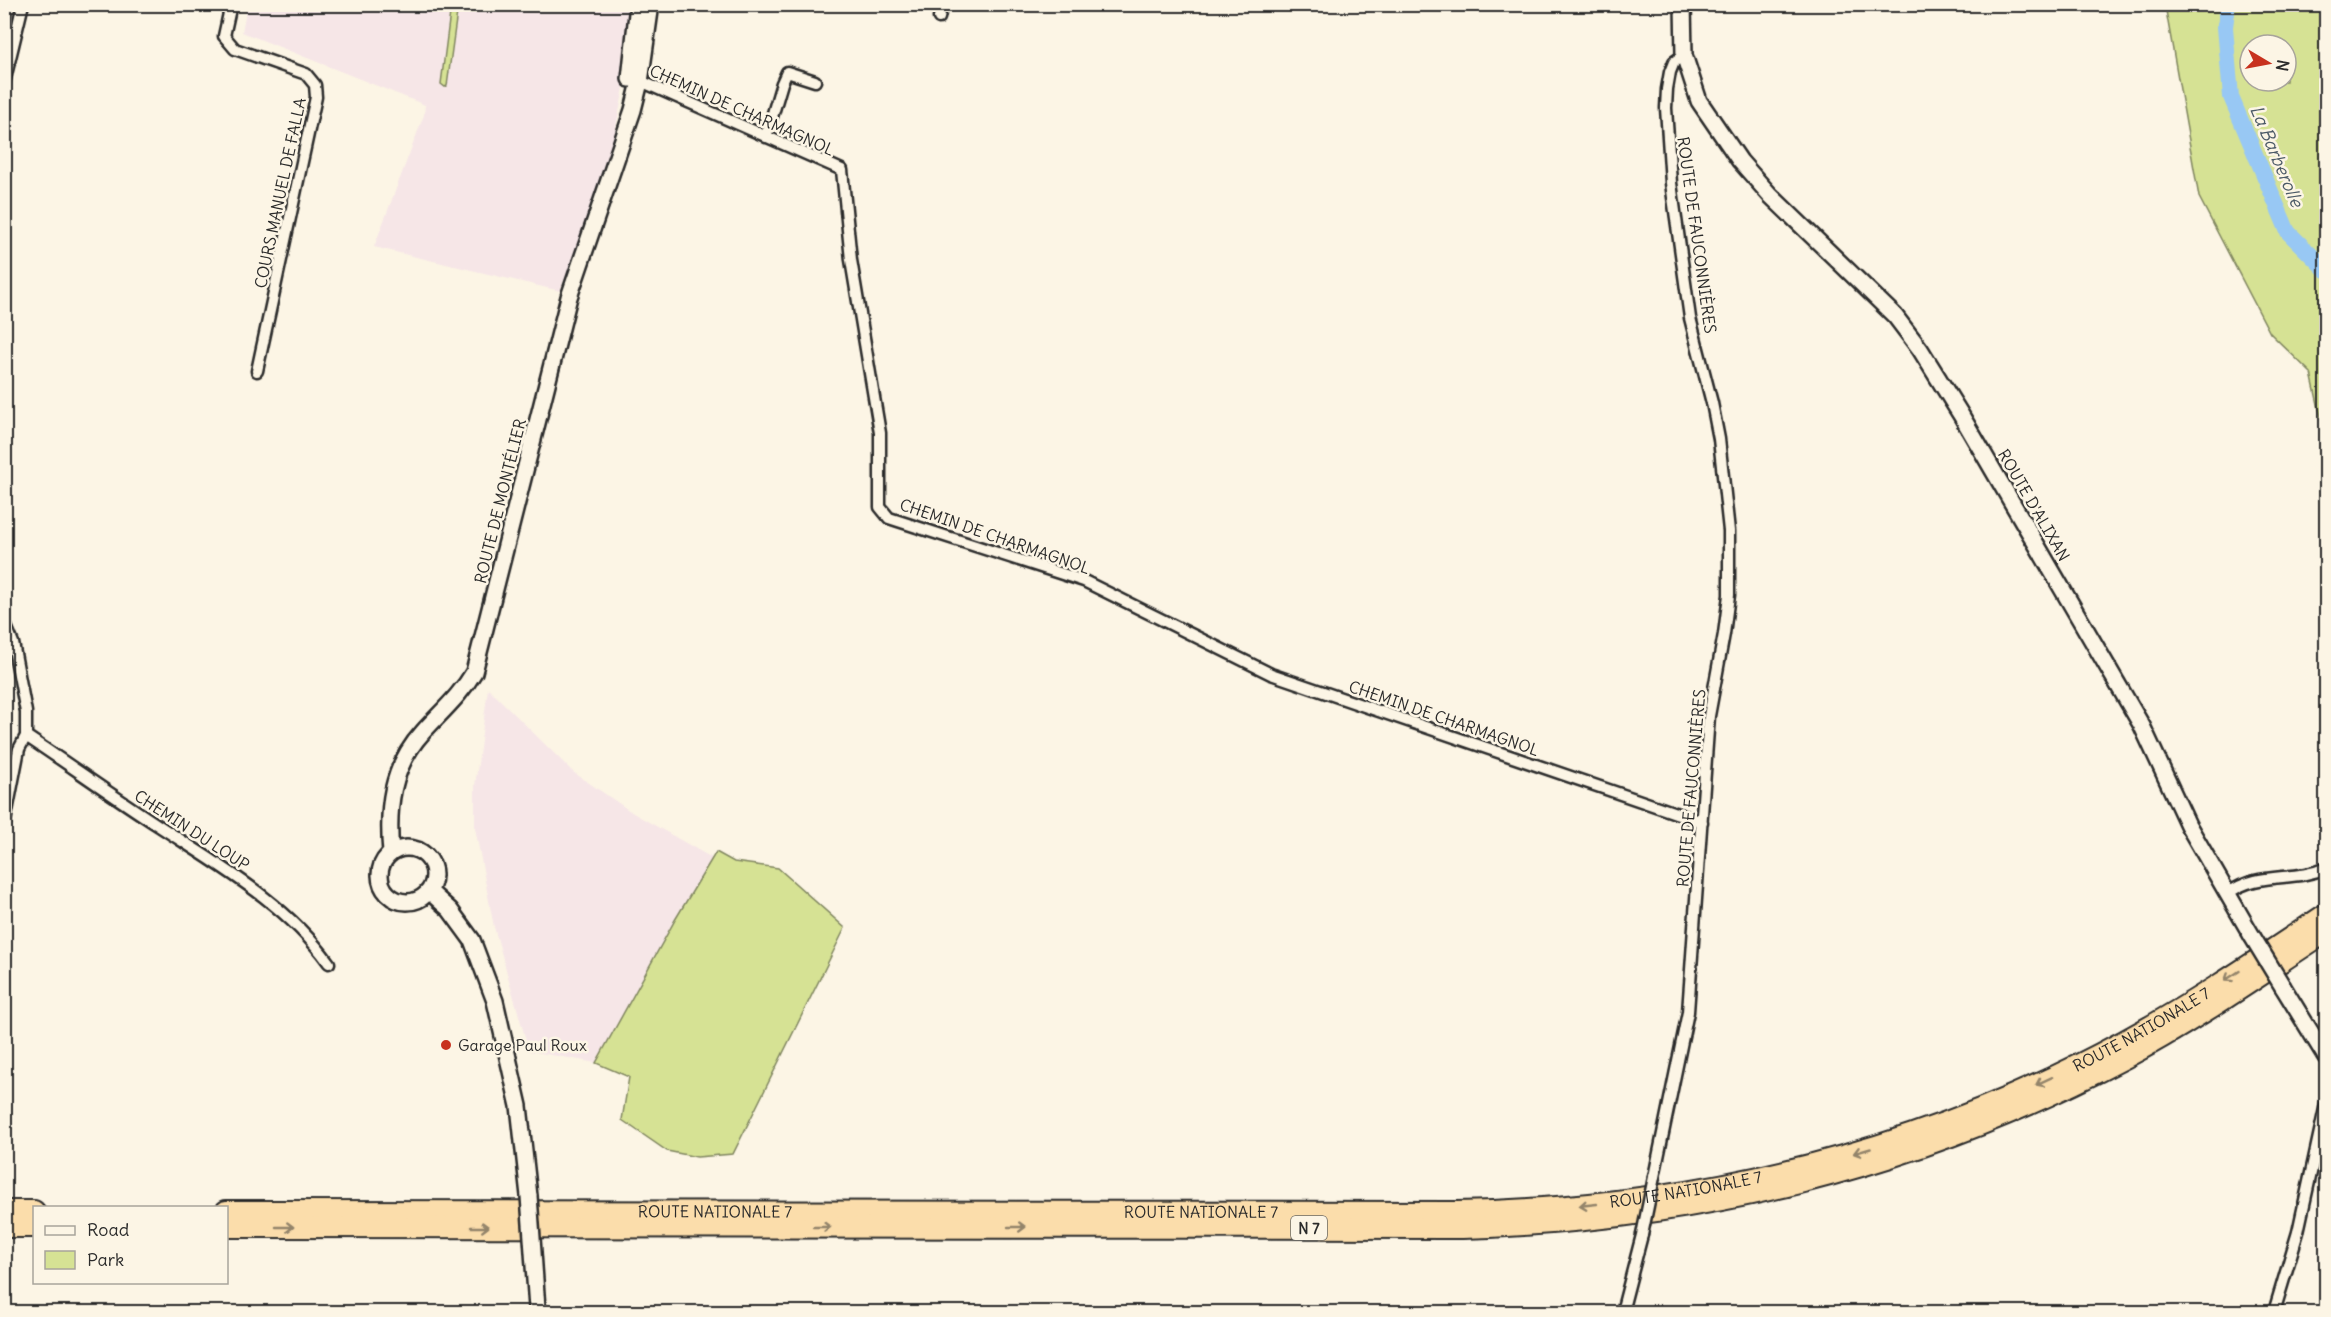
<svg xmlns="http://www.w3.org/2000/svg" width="2331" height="1317" font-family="Delius,sans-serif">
  <rect width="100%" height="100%" fill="#fcf5e5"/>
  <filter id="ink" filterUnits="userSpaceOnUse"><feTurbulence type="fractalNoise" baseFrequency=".0167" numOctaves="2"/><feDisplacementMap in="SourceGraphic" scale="12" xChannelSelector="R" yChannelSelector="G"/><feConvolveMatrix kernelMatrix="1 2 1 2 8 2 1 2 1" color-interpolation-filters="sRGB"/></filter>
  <g filter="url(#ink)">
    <path fill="#f6e6e7" d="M247,5H631L626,78L615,132L596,199L560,291L374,247L424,115L425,105L242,32Z
      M488,688L573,772L633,813L712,858L675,920L596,1063L529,1051L494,927L475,828V786Z"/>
    <path fill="#d6e294" stroke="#808660" stroke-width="1.5" fill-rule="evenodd" d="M451,5H458L447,86L445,87L441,84Z
      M2165,5H2326V440L2311,373L2270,333L2199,197ZM2250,45H2286V81H2250Z
      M716,852L734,862L778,868L845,928L733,1154L697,1157L667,1151L622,1120L629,1077L596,1063L675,920Z"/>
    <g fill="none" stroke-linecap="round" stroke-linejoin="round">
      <path stroke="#98c8f4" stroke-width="16" d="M2228,4L2225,27L2231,97L2288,232L2326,270"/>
      <g stroke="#2b2b2b" stroke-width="15">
        <path id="street" d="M231,4L224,36L235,49L306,74L315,85L316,97L257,371
          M939,18L942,4
          M636,79L842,170L851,260L880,433V507L889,518L1084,581L1271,674L1702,822
          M4,83L23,4
          M766,137L782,83L787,72L815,81
          M4,621L13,643L26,712V736L19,749L4,827
          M26,736C71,766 114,797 159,826C220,866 286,903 329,963
          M2227,894C2259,870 2292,883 2326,868
          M1654,1177L1688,1012L1709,716L1724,634L1729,595V531L1719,439L1712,403L1690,318L1671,183L1666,108L1667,89L1670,72L1674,62L1684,55
          M1622,1312L1642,1235
          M2274,1312L2298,1232L2326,1104"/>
      </g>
      <g stroke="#2b2b2b" stroke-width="20">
        <path id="secondary" d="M1683,4L1684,55L1699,101L1740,161L1770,195L1895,316L1920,349L1961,415L2142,726L2188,825L2252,936
          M630,79L638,4
          M380 875a27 27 0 1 1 54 0a27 27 0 1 1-54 0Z
          M391,853C387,808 391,767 423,732C441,712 460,696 474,672L569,297L633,110L640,82L651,4
          M429,891L450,910L472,940L495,1001L519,1106L529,1196
          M2283,987L2326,1057"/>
      </g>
      <g stroke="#2b2b2b" stroke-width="24">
        <g id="highway">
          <path d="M4,1211H34"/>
          <path id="s1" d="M226,1211L1457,1212C1691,1207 1917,1154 2124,1041C2194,1003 2260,958 2326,914"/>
          <path d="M4,1227H34"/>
          <path d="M226,1227L1462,1228C1698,1221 1915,1169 2125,1058C2195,1021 2260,975 2326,932"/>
        </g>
      </g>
      <use href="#street" stroke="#fcf5e5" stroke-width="10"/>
      <use href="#secondary" stroke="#fcf5e5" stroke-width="15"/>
      <use href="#highway" stroke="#fbddab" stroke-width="20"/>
      <g stroke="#2b2b2b" stroke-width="15" stroke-linecap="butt">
        <path id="street-bridge" d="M1642,1235L1654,1177"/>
      </g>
      <g stroke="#2b2b2b" stroke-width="20" stroke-linecap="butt">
        <path id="secondary-bridge" d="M2252,936L2283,987
          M529,1196L537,1308"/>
      </g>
      <use href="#street-bridge" stroke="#fcf5e5" stroke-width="10"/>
      <use href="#secondary-bridge" stroke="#fcf5e5" stroke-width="15"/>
    </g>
    <defs><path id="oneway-shaft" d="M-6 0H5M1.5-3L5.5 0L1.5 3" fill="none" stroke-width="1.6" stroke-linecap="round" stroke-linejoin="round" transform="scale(1.5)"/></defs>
    <g stroke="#93846b">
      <use href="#oneway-shaft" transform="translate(2232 976) rotate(147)"/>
      <use href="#oneway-shaft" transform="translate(2044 1081) rotate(155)"/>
      <use href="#oneway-shaft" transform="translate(1862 1151) rotate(164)"/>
      <use href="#oneway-shaft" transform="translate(1588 1205) rotate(174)"/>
      <use href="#oneway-shaft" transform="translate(285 1227)"/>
      <use href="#oneway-shaft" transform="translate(480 1227)"/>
      <use href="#oneway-shaft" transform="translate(822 1227)"/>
      <use href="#oneway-shaft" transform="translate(1017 1227)"/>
    </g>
  </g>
  <circle fill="#c8321e" stroke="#fcf5e5" stroke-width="2" cx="446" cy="1045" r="6"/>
  <g text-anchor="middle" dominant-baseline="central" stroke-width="5" stroke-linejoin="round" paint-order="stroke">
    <rect fill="#fcf5e5" stroke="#6a6863" stroke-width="1.5" x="1291" y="1216" width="36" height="24" rx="4.5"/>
    <g font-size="15" font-weight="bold" fill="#2b2b2b">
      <text x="1309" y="1228">N 7</text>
    </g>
    <g font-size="16" fill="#2b2b2b" stroke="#fcf5e5">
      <text transform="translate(742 110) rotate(24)">CHEMIN DE CHARMAGNOL</text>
      <text transform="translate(280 193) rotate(-78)">COURS MANUEL DE FALLA</text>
      <text transform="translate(1697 235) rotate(82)">ROUTE DE FAUCONNIÈRES</text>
      <text transform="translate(500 501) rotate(-76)">ROUTE DE MONTÉLIER</text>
      <text transform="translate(2034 505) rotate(60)">ROUTE D'ALIXAN</text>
      <text transform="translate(995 536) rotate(19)">CHEMIN DE CHARMAGNOL</text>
      <text transform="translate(1444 718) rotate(19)">CHEMIN DE CHARMAGNOL</text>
      <text transform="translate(1691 788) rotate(-85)">ROUTE DE FAUCONNIÈRES</text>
      <text transform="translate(192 830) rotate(33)">CHEMIN DU LOUP</text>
      <text stroke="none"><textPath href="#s1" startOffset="1947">ROUTE NATIONALE 7</textPath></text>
      <text stroke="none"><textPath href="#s1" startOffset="1461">ROUTE NATIONALE 7</textPath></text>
      <text stroke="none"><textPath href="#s1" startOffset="489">ROUTE NATIONALE 7</textPath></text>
      <text stroke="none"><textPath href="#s1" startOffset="975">ROUTE NATIONALE 7</textPath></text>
    </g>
    <g font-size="16" fill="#2b2b2b" stroke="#fcf5e5" text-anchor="start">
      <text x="458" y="1045">Garage Paul Roux</text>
    </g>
    <g font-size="18" font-style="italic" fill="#4c5a67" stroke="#fcf5e5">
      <text transform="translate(2277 156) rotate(67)">La Barberolle</text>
    </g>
  </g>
  <rect width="2331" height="1317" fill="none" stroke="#fcf5e5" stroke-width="24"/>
  <rect x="12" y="12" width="2307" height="1293" fill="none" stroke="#2b2b2b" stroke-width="2" filter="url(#ink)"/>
  <rect x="33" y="1206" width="195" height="78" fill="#fcf5e5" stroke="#a8a49b" stroke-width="1.5"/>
  <rect x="45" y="1226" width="30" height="9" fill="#fcf5e5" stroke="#a8a49b" stroke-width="1.5"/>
  <text x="87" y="1236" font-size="18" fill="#2b2b2b">Road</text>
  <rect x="45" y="1251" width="30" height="18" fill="#d6e294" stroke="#a8a49b" stroke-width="1.5"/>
  <text x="87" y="1266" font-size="18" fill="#2b2b2b">Park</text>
  <g transform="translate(2268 63) rotate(100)"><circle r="28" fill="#fcf5e5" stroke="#a8a49b" stroke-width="1.5"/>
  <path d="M0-4.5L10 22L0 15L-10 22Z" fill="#c8321e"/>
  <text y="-9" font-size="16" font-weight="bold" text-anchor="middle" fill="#2b2b2b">N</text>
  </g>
</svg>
